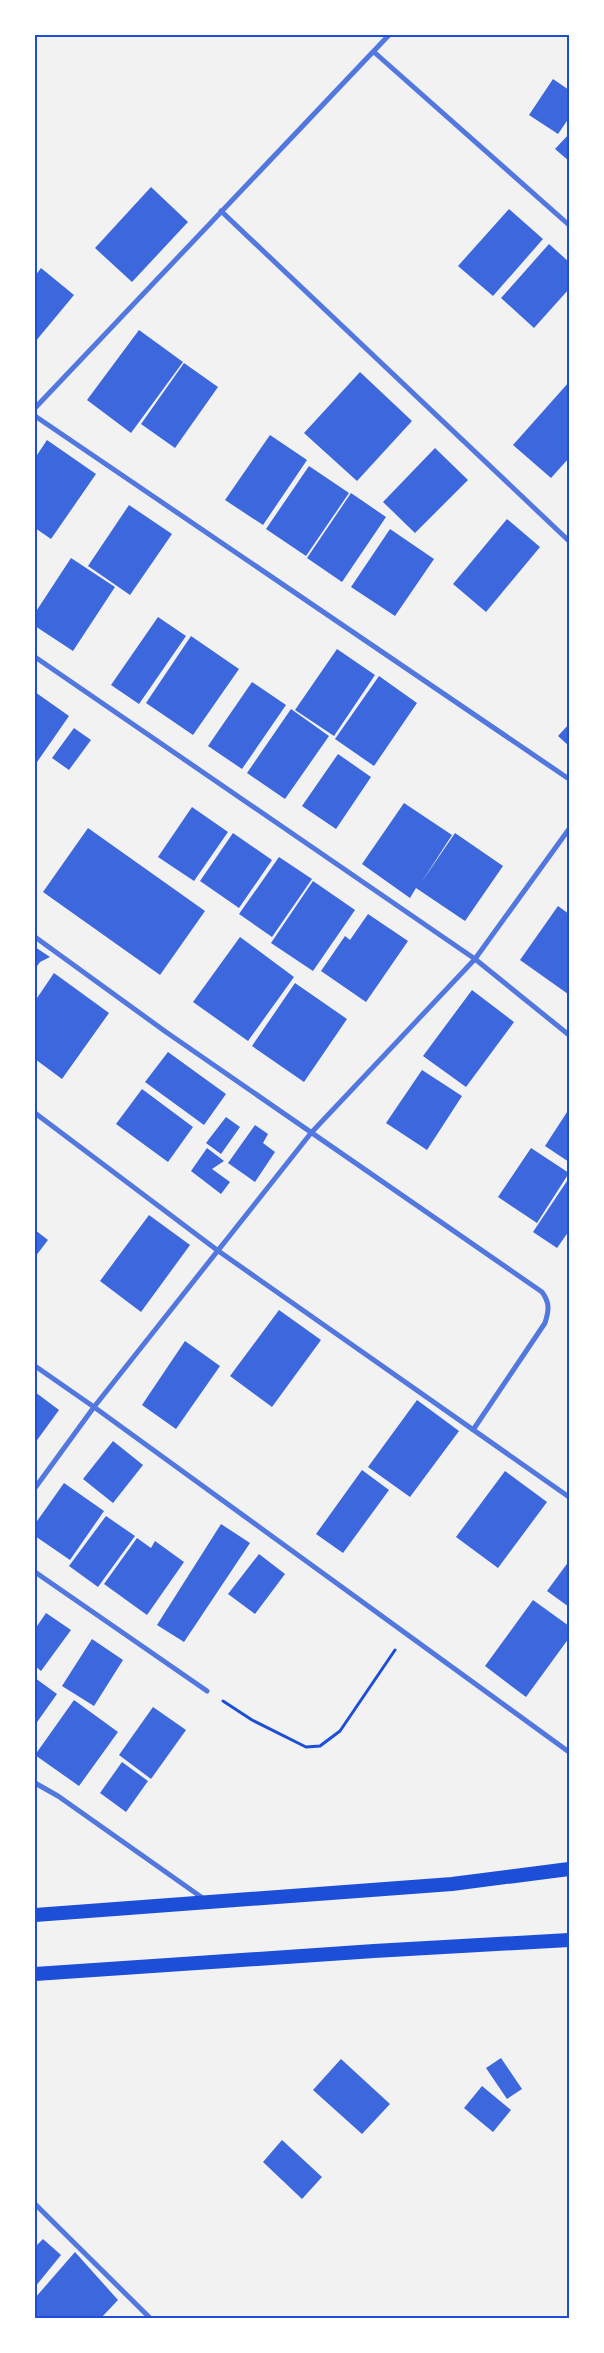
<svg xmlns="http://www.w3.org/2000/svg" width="604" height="2353" font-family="'Fira Sans',sans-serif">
  <rect width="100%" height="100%" fill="#f2f2f2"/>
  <path fill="#3d67dc" d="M553,79L569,90V118L558,134L529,115Z
    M569,134V161L555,149Z
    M151,187L188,222L132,282L95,248Z
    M509,209L543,239L493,296L458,266Z
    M549,244L569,262V289L534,328L501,298Z
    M41,268L74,295L35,342V276Z
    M139,330L183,362L131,433L87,400Z
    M184,363L218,387L175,448L141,424Z
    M360,372L412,421L357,481L304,433Z
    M569,382V458L551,478L513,445Z
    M270,435L307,460L263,525L225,500Z
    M47,440L96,474L51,539L35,528V458Z
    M435,448L468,480L415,533L383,502Z
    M309,466L349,493L306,556L266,529Z
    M351,493L386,517L342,582L307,558Z
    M129,505L172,534L130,595L88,566Z
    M507,519L540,547L486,612L453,584Z
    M390,529L434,559L395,616L351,587Z
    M71,558L115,587L73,651L35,626V613Z
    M158,617L186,636L139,704L111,685Z
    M191,636L239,669L193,735L146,703Z
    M337,649L375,675L334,736L295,710Z
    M379,676L417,703L374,766L335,739Z
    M252,682L286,705L242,769L208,746Z
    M35,692L69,716L35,765Z
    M291,709L329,736L285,799L247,773Z
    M569,724V746L558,736Z
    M74,728L91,740L69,770L52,758Z
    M338,754L371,777L336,829L302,806Z
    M404,803L452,835L421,883L455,833L503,866L465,921L416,888L410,898L362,864Z
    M192,807L228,832L194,881L158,857Z
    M88,828L205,911L160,975L43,892Z
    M233,833L272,860L239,908L200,881Z
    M279,857L312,879L272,937L239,914Z
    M313,881L355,910L313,971L271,943Z
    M558,906L569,914L568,994L520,960Z
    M368,914L408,941L366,1002L321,971L345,936L350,940Z
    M240,937L294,977L248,1041L193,1002Z
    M35,947L50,957L40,962L35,969Z
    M54,973L109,1013L62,1079L35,1059V1001Z
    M295,983L347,1019L304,1082L252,1046Z
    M472,990L514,1022L466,1087L423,1056Z
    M168,1052L226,1094L204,1125L145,1082Z
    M422,1070L462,1096L427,1150L386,1123Z
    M142,1089L193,1127L168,1162L116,1124Z
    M569,1109V1162L545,1146Z
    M226,1117L240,1127L221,1154L206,1143Z
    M255,1125L268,1134L263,1143L275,1152L255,1182L228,1163Z
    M207,1148L224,1161L212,1169L230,1182L221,1194L191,1171Z
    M531,1148L569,1173L537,1223L498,1197Z
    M569,1178V1231L557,1248L533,1232Z
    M149,1215L190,1245L141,1312L100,1281Z
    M35,1230L48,1240L35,1257Z
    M279,1310L321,1340L272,1407L230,1376Z
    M185,1341L220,1366L176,1429L142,1405Z
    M35,1392L59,1410L35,1443Z
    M417,1400L459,1431L410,1497L368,1467Z
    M113,1441L143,1465L113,1503L83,1479Z
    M362,1470L389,1490L343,1553L316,1534Z
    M505,1471L547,1502L498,1568L456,1537Z
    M64,1483L104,1511L70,1560L35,1536V1524Z
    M106,1516L135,1536L98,1587L69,1566Z
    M221,1524L250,1543L184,1642L157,1625Z
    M137,1538L151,1548L155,1541L184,1562L147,1615L104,1584Z
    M259,1554L285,1574L255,1614L228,1594Z
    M569,1561V1607L547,1591Z
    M533,1600L569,1626V1638L526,1697L485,1666Z
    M46,1613L71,1630L41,1671L35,1666V1629Z
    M92,1639L123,1660L94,1706L62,1686Z
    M35,1678L57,1694L35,1725Z
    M74,1700L118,1732L79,1786L35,1755Z
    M153,1707L186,1730L151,1779L119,1755Z
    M122,1762L148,1781L126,1812L100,1793Z
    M501,2058L522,2089L507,2099L486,2068Z
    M341,2059L390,2104L362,2134L313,2090Z
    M482,2086L511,2110L493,2132L464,2108Z
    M282,2140L322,2177L302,2199L263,2162Z
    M43,2239L61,2255L35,2287V2247Z
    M75,2252L118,2300L101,2318H37L35,2298Z"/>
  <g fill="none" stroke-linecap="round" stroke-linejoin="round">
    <path stroke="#1d4ed8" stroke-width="3" d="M223,1701L252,1720L306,1747L320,1746L340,1731L395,1650"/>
    <path stroke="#5277de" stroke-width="5" d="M374,52L569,225
      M221,211L569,541
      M35,408L389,35
      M35,416L569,779
      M35,657L475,959L569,1035
      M35,937L166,1032L542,1292C550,1303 549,1310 545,1323L473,1430
      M35,1113L217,1250L569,1497
      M35,1366L94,1407L569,1752
      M35,1488L94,1407L311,1133L475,959L569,829
      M35,1572L207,1691
      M35,1783L58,1796L204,1899
      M35,2204L150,2318"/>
    <path stroke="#1d4ed8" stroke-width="14" d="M35,1915L452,1884L569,1869
      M35,1974L374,1951L569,1940"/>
  </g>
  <rect width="604" height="2353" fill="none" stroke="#ffffff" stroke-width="72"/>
  <rect x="36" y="36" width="532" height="2281" fill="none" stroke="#1d4ed8" stroke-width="2"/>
</svg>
